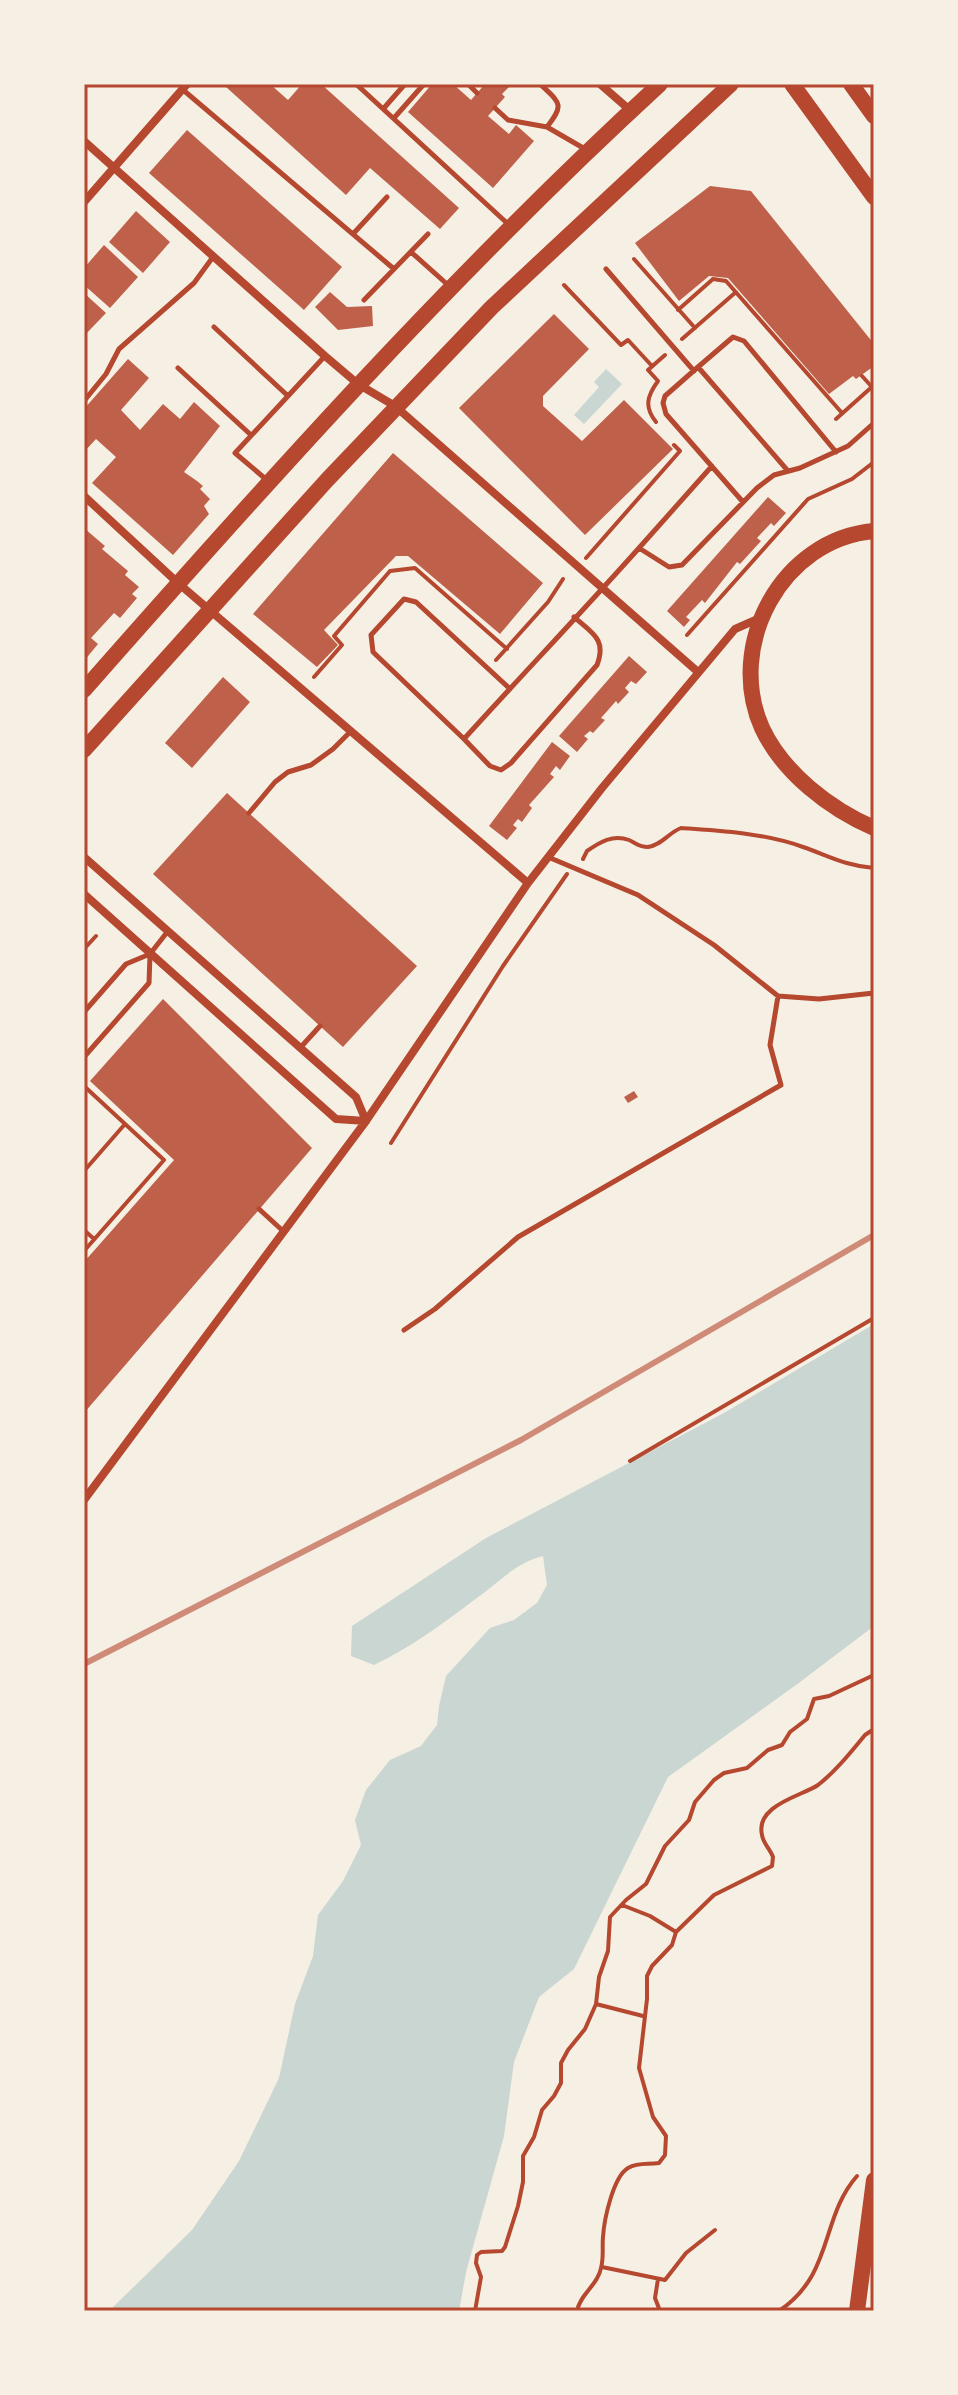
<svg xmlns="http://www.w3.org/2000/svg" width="958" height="2395" font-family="Inter,sans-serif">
  <rect width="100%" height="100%" fill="#f6efe4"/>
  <path fill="#c9d6d2" d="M606,369L622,384L584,424L574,415L599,387L594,382Z
    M874,1324V1626L796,1685L668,1777L574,1969L539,1997L514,2062L504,2136L466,2272L459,2311H109L192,2230L239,2161L279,2078L295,2004L313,1956L318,1915L343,1881L361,1845L355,1820L366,1790L390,1760L421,1746L437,1725L439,1706L446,1676L490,1628L514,1620L537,1603L547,1585L543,1556C519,1562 504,1577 485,1592C450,1618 414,1646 374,1665L351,1656L352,1626L486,1538L724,1413Z"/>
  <path fill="#bf614a" d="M229,84H270L288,100L302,84H321L459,208L440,229L370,168L346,195L226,87Z
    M432,84H453L471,100L485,84L510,86L502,94L505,97L488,116L509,134L516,125L534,141L493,188L408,112Z
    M187,130L342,267L304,310L149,173Z
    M710,186L751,191L874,344V366L856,379L853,376L829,394L728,278L709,276L679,301L635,243Z
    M136,211L170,242L143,273L109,242Z
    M104,245L138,277L110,308L84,285V268Z
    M330,292L347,307L372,306L373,326L338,330L315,307Z
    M84,293L106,313L84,336Z
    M554,314L589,349L543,396V406L582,441L624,400L673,449L585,535L459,408Z
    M128,359L149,378L121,410L140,430L163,404L180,419L194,402L220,426L184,472L197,481L203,486L200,489L210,499L204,506L209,514L173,555L92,483L116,457L96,439L84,452V409Z
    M393,453L543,583L500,634L408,556H396L324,630L338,645L317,667L253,614Z
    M768,497L786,513L774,526L771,523L757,538L761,541L740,564L737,562L705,603L702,600L686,617L690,620L684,627L667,611Z
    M84,528L105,546L102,549L128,571L125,575L139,587L132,594L137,598L120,618L114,613L91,638L98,644L84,661Z
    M629,656L647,672L636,684L631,681L625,688L629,692L618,704L616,701L601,718L605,720L593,733L590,731L584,736L588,739L577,752L559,736Z
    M223,677L250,702L192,768L165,743Z
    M552,742L570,756L560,770L556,766L550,774L554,777L529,805L532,808L522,822L518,819L513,825L517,828L507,840L489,826Z
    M227,793L417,966L343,1047L153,874Z
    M163,999L312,1148L84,1413V1262L174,1160L90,1081Z
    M634,1091L638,1097L628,1103L624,1097Z"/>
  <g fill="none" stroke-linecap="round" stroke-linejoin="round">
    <path stroke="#b5482f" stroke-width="4" d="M634,259L695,328
      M564,285L621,345L628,340L652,366
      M678,310L713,279L726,281L842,413
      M682,339L736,292
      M862,376L872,387
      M836,419L874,385
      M656,422C644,407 647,396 658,381L648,370L665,355
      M586,558L680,451L674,445
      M687,635L808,499L852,479L874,462
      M496,660L548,602L563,579
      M314,677L342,645L334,636L390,571L415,568L507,649
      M583,859L587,851C600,842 613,834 629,840C636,843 639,847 648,847C662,845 668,833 681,828C721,831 765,833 803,847C829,856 846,866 874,868
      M84,949L96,936
      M84,1086L164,1160L84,1251
      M391,1143L503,966L567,874
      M84,1171L125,1124
      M84,1230L94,1239
      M630,1461L874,1318
      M622,1905L650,1916L676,1932
      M596,2004L643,2016
      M602,2267L665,2280L686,2253L715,2230
      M658,2279L655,2298L660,2311
      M475,2311L481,2277L476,2263L477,2255L481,2252L502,2251L505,2247L518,2206L523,2182V2156L534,2137L542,2110L554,2096L561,2083V2063L568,2050L585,2029L596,2004L599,1977L608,1951L610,1917L626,1900L646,1884L665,1846L689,1820L695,1802L714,1780L724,1773L747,1768L768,1750L782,1745L790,1732L807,1719L814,1699L829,1696L874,1675
      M577,2311C580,2294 598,2285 601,2268C604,2258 602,2247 603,2237C604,2220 613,2177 628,2168C639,2162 648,2165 659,2163L665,2155L666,2136L653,2117L639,2068L647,1999V1976L652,1966L672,1945L676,1932L714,1895L772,1866L773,1857C770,1849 763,1843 762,1835C755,1805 802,1796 818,1785C836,1771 851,1752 865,1735L874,1729
      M779,2311C834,2274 820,2218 857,2176"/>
    <path stroke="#b5482f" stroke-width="5" d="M356,84L508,224
      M468,84L477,93
      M540,84C560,103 565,104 547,127L585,149
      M182,89L394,269
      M384,108L405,84
      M495,108L508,120L547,127
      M394,118L424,84
      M353,234L387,197
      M411,252L448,285
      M606,269L694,371
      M364,300L428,234
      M214,327L288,396L235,453L268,481
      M698,367L665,396L663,403L666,414L743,502
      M178,368L251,435
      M288,396L325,356
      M84,401L106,374L119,349L194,283L213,257
      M788,471L698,367L733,337L744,341L836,452
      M639,548L712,466
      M510,689L416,602L404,599L371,635L373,652L464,739C522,675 582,612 639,548L669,567L682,565L757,488L774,475L800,468L848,446L874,423
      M464,739L490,766L501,770L511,763L597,665C607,639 592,633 574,617
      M249,813L275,782L288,772L311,765L333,749L351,731
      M548,857L638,895L714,945L778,996L819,999L874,993
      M84,1012L126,964L150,954L168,931
      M300,1048L320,1026
      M84,1057L149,983L150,955
      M259,1209L283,1231
      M404,1330L435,1309L518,1237L781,1085L770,1045L778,996"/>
    <path stroke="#b5482f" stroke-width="8" d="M600,84L631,111
      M84,141L325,356L358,384L395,406L698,672
      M84,202L187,84
      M84,496L178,583L528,883
      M84,857L356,1097L366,1121L336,1119L84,894
      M84,1500L366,1121L528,883L602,788L735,629L760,618"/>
    <path stroke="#b5482f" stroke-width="16" d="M792,84L874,197
      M851,84L874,116
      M874,531C782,539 725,645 762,728C783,773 830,809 874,828
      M84,690C268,481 454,273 660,84
      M84,750L327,480L492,307L731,84
      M857,2311L874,2180"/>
    <path stroke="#cf8b77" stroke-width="6" d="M84,1664L521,1440L874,1235"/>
  </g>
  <rect width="958" height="2395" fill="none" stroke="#f6efe4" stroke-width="172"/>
  <rect x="86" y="86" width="786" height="2223" fill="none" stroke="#b5482f" stroke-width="3"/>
</svg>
